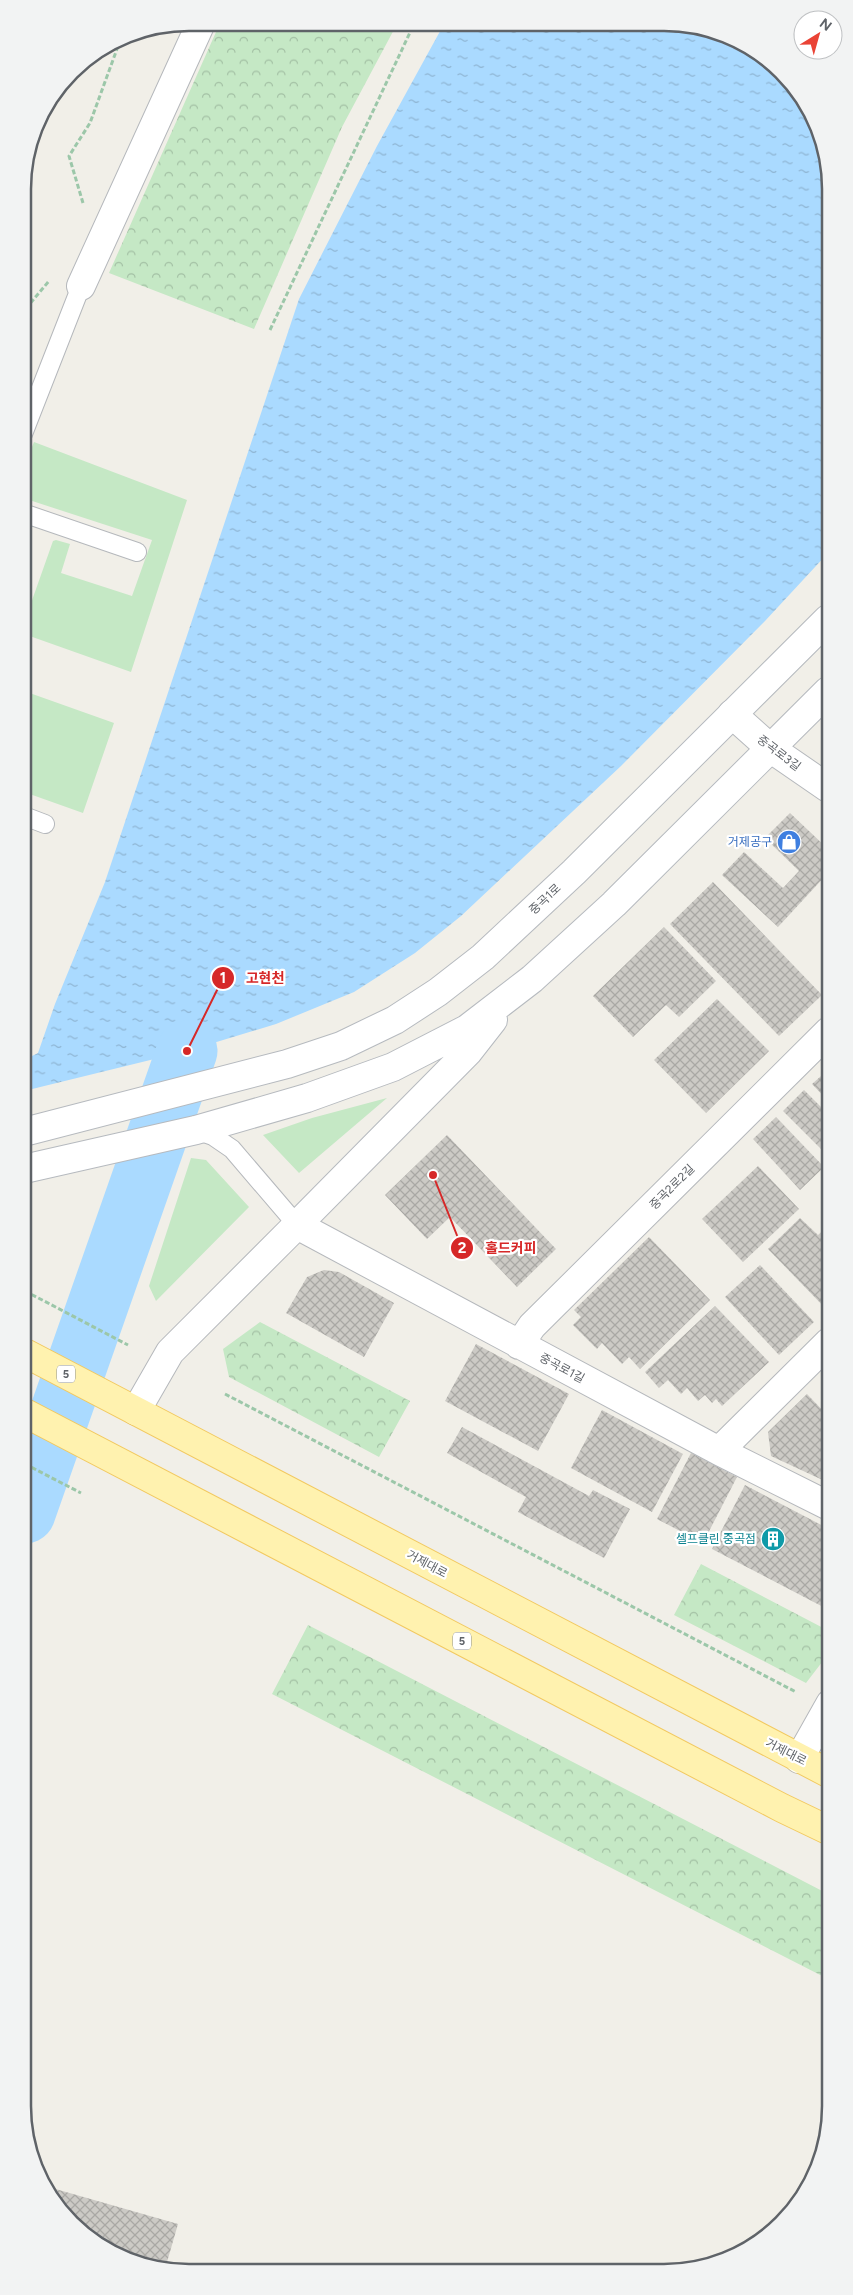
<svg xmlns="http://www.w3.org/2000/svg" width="853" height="2295" font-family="Figtree,'Noto Sans KR',sans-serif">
  <defs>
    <pattern id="park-crowns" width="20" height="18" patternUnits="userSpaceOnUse" patternTransform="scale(1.25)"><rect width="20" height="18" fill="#c5e8c5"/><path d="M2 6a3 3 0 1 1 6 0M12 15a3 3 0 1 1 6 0" fill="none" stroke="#a3c0a4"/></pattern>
    <pattern id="water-ripples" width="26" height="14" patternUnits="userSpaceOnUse" patternTransform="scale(1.25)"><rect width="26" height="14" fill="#aadaff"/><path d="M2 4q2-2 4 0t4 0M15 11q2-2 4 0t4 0" fill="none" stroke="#8eb4d2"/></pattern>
    <pattern id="building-cross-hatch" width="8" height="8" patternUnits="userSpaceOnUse" patternTransform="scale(1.25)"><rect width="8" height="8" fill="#cccac5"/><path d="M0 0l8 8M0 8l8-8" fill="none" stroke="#a9a8a4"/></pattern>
  </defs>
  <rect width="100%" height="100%" fill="#f1efe8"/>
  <path fill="#c5e8c5" d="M34,442L187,500L131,672L24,634V623L53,541L56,540L70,544L61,573L132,596L152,540L23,498V469Z
    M24,691L114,723L83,813L24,792Z
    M387,1098L299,1173L263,1135L312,1118Z
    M191,1158L206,1160L249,1207L156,1301L149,1286Z"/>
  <path fill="url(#park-crowns)" d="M220,23L397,24L342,127L254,329L109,273Z
    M260,1322L410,1401L379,1457L229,1377L223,1349Z
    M701,1564L829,1631V1653L806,1683L674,1615Z
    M308,1625L830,1895V1980L272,1694Z"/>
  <path fill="url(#water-ripples)" d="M444,24L696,26L747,45L782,72L808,106L827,157L828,553L765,621L621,766L461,916L415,953L354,992L276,1024L187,1051L24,1091V1060L38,1053L55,1004L105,882L299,299L377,146Z"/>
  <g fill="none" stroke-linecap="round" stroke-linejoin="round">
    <path stroke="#aadaff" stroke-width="61" d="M25,1513L187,1051"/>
  </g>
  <path fill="url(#building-cross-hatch)" d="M790,813L828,849V873L778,927L722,875L744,852L783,888L799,871L765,838Z
    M713,882L822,995L779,1036L670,924Z
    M664,927L716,981L679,1017L666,1005L633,1037L593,996Z
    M717,999L769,1051L706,1113L654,1060Z
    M829,1069V1102L812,1084Z
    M804,1090L829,1115V1157L783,1111Z
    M776,1117L824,1167L800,1190L753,1139Z
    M447,1135L556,1249L517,1287L450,1217L427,1239L385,1195Z
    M758,1166L799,1209L743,1262L702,1219Z
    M800,1218L818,1235L829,1225V1312L768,1249Z
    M649,1237L710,1300L640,1369L629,1357L622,1364L602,1343L597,1349L573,1325L581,1317L574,1310Z
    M760,1265L814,1322L779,1355L725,1297Z
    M324,1270L339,1272L394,1303L364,1357L286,1313L307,1277Z
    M715,1306L769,1362L722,1406L716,1399L712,1403L705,1395L698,1401L687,1388L681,1394L668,1380L659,1388L645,1372Z
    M476,1344L569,1394L538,1451L445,1401Z
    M807,1394L829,1417V1483L771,1456L768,1432Z
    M602,1410L683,1454L652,1512L571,1468Z
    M462,1427L589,1496L593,1490L630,1509L604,1558L518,1512L526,1497L447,1453Z
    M691,1453L737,1477L703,1543L657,1519Z
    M745,1485L829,1529V1610L712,1549Z
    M45,2186L178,2224L165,2269H157L115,2255L72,2224L45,2189Z"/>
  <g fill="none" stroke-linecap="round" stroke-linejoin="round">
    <g stroke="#b5b8bc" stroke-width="20">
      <path id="lane" d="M23,434L81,286
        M23,513L137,552
        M24,816L45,824
        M196,1130L213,1136L232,1149L297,1225"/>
    </g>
    <g stroke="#b5b8bc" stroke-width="30">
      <path id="street" d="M81,286L201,23
        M732,714L770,748L828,788
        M519,1345L532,1326L829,1031
        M136,1411L170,1352L297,1225L719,1451L829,1506
        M719,1451L829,1342
        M799,1759L830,1704"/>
    </g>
    <g stroke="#b6babf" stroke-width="30">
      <path id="secondary" d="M24,1132L287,1064L341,1046L395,1020L438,992L483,957L574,872L828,619
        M24,1169L196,1130L307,1098L393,1067L467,1029L532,979L614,904L828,691
        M297,1225L468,1052L493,1020"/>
    </g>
    <g stroke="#f2c960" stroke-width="30">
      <path id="primary" d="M25,1353L830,1774
        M25,1413L782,1808L830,1831"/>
    </g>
    <path stroke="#9cc7a9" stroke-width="3" stroke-dasharray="5 2.5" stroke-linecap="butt" d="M83,203L69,156L90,123L121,38
      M23,316L28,306L49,281
      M270,330L414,24
      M25,1291L128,1345
      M225,1394L796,1692
      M25,1464L81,1493"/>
    <use href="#lane" stroke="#fff" stroke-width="18"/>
    <use href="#street" stroke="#fff" stroke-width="28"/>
    <use href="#secondary" stroke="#fff" stroke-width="28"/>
    <use href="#primary" stroke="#fff2af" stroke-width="28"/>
  </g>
  <defs>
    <g id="shop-disc" transform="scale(1.25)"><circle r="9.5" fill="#3f7fe0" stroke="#fff"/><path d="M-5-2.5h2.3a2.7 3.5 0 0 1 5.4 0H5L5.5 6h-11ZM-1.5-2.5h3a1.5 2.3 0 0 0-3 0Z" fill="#fff"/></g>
    <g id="building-disc" transform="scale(1.25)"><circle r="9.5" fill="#0f9aa8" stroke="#fff"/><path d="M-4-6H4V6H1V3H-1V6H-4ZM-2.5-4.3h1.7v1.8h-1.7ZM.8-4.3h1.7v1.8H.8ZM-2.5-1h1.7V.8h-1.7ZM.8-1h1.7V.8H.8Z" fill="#fff"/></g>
  </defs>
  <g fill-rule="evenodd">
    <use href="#shop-disc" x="789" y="842"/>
    <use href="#building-disc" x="773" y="1539"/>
  </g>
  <g text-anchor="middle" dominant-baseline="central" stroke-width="4.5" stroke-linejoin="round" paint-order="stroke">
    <g fill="#fff" stroke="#8f9295" stroke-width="1">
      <rect x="57" y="1365.5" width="18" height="17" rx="4"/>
      <rect x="453" y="1632.5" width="18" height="17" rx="4"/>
    </g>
    <g font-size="11" font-weight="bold" fill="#5f6368">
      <text x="66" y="1374">5</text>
      <text x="462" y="1641">5</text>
    </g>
    <g font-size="12" fill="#5f6368" stroke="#fff">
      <text transform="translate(779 753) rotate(37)">중곡로3길</text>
      <text transform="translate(545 899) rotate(-43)">중곡1로</text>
      <text transform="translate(672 1187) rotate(-45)">중곡2로2길</text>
      <text transform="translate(562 1368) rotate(28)">중곡로1길</text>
      <text transform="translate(427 1564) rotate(28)">거제대로</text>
      <text transform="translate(786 1752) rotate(27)">거제대로</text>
    </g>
    <g font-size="12" fill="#366cbe" stroke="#fff" text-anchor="end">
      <text x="772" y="842">거제공구</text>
    </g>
    <g font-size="12" fill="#0d838f" stroke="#fff" text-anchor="end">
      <text x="756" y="1539">셀프클린 중곡점</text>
    </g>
  </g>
  <path d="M0 0H853V2295H0ZM189 31H664A158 158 0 0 1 822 189V2106A158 158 0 0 1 664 2264H189A158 158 0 0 1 31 2106V189A158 158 0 0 1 189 31Z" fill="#f2f3f3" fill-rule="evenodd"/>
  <path fill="none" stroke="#5f6368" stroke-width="2.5" d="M189 31H664A158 158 0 0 1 822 189V2106A158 158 0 0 1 664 2264H189A158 158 0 0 1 31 2106V189A158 158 0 0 1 189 31Z"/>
  <path fill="none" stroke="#d62828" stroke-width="2" d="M187 1051L223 978M433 1175L462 1248"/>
  <g fill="#d62828" stroke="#fff" stroke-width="2">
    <circle cx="187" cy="1051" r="5"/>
    <circle cx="433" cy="1175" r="5"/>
    <circle cx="223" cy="978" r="12"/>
    <circle cx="462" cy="1248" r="12"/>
  </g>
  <g font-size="15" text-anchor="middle" font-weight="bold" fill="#fff">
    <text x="223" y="983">1</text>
    <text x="462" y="1253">2</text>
  </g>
  <g font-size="14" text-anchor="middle" font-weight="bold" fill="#d62828" stroke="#fff" stroke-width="4.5" stroke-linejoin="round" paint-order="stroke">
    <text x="265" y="983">고현천</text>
    <text x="511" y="1253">홀드커피</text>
  </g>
  <g transform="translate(818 35) rotate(37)"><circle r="24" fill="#ffffff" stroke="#bfc1c3"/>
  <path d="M0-4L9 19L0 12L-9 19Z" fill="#ea4335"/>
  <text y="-8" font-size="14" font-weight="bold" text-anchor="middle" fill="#5f6368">N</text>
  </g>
</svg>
